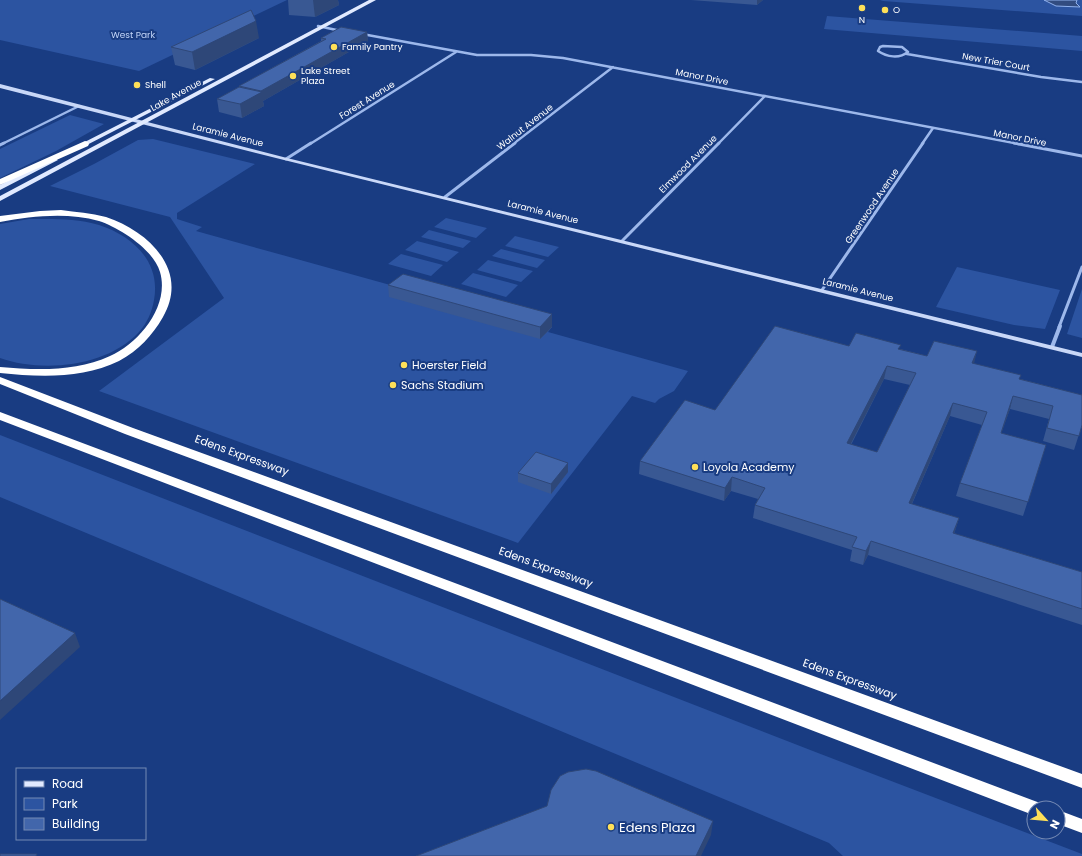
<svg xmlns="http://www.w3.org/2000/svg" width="1082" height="856" font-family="Poppins,sans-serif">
  <rect width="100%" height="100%" fill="#193c82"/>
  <path fill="#2c54a1" d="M0,0H287L139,71L0,40Z
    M880,0H1082V16L883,1Z
    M827,16L1082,36V51L824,29Z
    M70,115L104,124L56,151L0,178V149Z
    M153,139L255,164L177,213V219L202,227L196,231L401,288L552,327L548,332L688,371L674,391L659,399L655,403L632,396L518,543L99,391L224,298L170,217L50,186L94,164L138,140Z
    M446,218L487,228L476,238L434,227Z
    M29,219C53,219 76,218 99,225C133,236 161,262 154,300C152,312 147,323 139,332C107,367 42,373 0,358V224Z
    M429,230L471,241L463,248L421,237Z
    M515,236L559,247L548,257L505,246Z
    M417,241L459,252L447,262L405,250Z
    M501,249L545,260L537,268L492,256Z
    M401,254L443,265L431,276L388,264Z
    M488,260L533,271L521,282L477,270Z
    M957,267L1060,290L1045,329L1014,325L936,307Z
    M473,273L518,285L506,297L461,284Z
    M1082,289V338L1067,334Z
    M0,435L818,753L1082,854V856H843L829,843L0,497Z"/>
  <path fill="#324c80" stroke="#90b1ed" d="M1044,0H1077L1076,3L1080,7L1056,6Z"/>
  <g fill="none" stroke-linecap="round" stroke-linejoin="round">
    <path stroke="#9db8eb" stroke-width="2.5" d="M318,26L341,31
      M362,34L477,55H531L563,58L1019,144
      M883,46L902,47L908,52C899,59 887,57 878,51L880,47Z
      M907,54L1041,77L1082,82
      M2,144L79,106
      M310,144L456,52
      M513,144L613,67
      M718,144L765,96
      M922,144L933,128"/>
    <path stroke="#9db8eb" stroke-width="3" d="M1014,143L1082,156
      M0,145L4,143
      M286,159L311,143
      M445,197L515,143
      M622,241L719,143
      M822,290L923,143
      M1059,327L1082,267"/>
    <path stroke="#9db8eb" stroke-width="4" d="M1052,347L1060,326"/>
    <path fill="#c9d8f8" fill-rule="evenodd" d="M0,84L287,158L1082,353V357L284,160L0,88Z"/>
    <path fill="#e1eaff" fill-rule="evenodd" d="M369,0H376L0,201V196Z
      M210,78L215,79L79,149L77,150L73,148Z
      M51,158H54L58,160L0,190V185Z"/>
    <path fill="#fff" fill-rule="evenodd" d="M85,141L88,142L89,144L88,146L0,185V179Z
      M61,210C76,212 91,213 106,217C148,231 190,270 163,317C152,336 139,350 119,361C83,379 39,377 0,373V367C36,370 76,372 110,356C139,343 170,306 160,272C154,250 120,228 99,221C67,212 32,216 0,222V216L40,211Z
      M0,377L133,428L1082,774V788L125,434L0,384Z
      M0,412L1040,803L1042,808H1034V815L1028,813L0,420Z
      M1058,810L1082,819V833L1058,824Z"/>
  </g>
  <path fill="#395893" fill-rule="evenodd" d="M288,0H338L339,5L315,17L289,15Z
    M691,0H763L757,5Z
    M367,32L368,41L263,101L264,106L242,118L219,112L217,99L239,87V86L321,41V38Z
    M259,38L195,70L175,65L171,47Z
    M388,285L552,314V327L540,339L389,297Z
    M849,346L900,349L927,356L974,364L1020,379L1082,395V428H1081L1074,450L1043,441L1049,419L1010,409L1001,433L1046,445L1023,516L956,496L960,483L982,425L950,416L912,504L959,518L954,534L1082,572V625L868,555L863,565L850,561L852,550L753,518L755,505L758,499L731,491L724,501L639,474L640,461L715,410ZM884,379L910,385L877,452L851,445Z
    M568,472L551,494L518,482V473Z"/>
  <path fill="#2e4778" d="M313,0H338L339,5L315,17Z
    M757,0H763L757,5Z
    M256,21L259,38L195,70L192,52Z
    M367,32L368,41L263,101L264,106L242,118L240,104L261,92V91Z
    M552,314V327L540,339V327Z
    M977,351L974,364L972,363Z
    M887,366L884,379L844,457L847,443Z
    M1013,396L1010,409L997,446L1001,433Z
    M953,403L950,416L906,517L909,503Z
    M568,463V472L551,494V484Z
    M732,477L731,491L724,501L725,488Z
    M959,518L955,531L949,547L953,533Z
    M871,541L868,555L863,565L866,551Z
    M75,633L80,647L0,720V701Z
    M713,821L711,835L701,856H696Z"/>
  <path fill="#4266ab" stroke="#2e4778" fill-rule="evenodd" d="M251,10L256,21L192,52L171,47Z
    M341,27L367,32L261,91L239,86L326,39L321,38Z
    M239,87L262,92L240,104L217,99Z
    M403,274L552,314L540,327L388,285Z
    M775,326L849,346L856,333L901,345L898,349L927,356L934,341L977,351L972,363L1021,375L1019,379L1082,395V425L1079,436L1047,428L1053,406L1013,396L1001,433L1046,445L1028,502L960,483L987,412L953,403L909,503L959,518L953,533L1082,572V609L871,541L866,551L852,547L857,537L755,505L765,488L732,477L725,488L640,461L685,400L715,410ZM887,366L916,373L877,452L847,443Z
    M536,452L568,463L551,484L518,473Z
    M0,599L75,633L0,701Z
    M586,769L596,771L713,821L696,856H416L547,806L551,790L560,776L568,772Z
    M0,854H37L36,856H0Z"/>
  <g fill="#fee058" stroke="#193c82" stroke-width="1.5">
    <circle cx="862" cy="8" r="4"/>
    <circle cx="885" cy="10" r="4"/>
    <circle cx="334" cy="47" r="4"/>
    <circle cx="293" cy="76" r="4"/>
    <circle cx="137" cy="85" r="4"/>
    <circle cx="404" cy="365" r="4"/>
    <circle cx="393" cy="385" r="4"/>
    <circle cx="695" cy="467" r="4"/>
    <circle cx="611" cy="827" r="4"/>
  </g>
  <g text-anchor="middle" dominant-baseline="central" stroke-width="4" stroke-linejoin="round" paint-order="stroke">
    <g font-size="9" fill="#fff" stroke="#193c82" text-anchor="start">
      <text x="893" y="10">O</text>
      <text x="862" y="20" text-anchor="middle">N</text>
      <text x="342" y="47">Family Pantry</text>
      <text x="301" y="71">Lake Street<tspan x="301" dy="10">Plaza</tspan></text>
      <text x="145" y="85">Shell</text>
    </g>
    <g font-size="9" fill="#c2d5f8" stroke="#193c82">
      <text x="133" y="35">West Park</text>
    </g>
    <g font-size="9" fill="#fff" stroke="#193c82">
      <text transform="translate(996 62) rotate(10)">New Trier Court</text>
      <text transform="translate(702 77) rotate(11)">Manor Drive</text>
      <text transform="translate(176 95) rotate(-29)">Lake Avenue</text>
      <text transform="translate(367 100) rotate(-32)">Forest Avenue</text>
      <text transform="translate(525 127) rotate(-38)">Walnut Avenue</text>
      <text transform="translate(228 135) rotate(14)">Laramie Avenue</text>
      <text transform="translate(1020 138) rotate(11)">Manor Drive</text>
      <text transform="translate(688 164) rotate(-45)">Elmwood Avenue</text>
      <text transform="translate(872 206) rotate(-56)">Greenwood Avenue</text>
      <text transform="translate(543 212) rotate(14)">Laramie Avenue</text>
      <text transform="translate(858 290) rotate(14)">Laramie Avenue</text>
    </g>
    <g font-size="11" fill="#fff" stroke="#193c82" text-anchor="start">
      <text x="412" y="365">Hoerster Field</text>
      <text x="401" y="385">Sachs Stadium</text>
      <text x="703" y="467">Loyola Academy</text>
    </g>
    <g font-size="11" fill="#fff" stroke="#193c82">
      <text transform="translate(242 455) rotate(20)">Edens Expressway</text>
      <text transform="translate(546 567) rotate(20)">Edens Expressway</text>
      <text transform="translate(850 679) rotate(20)">Edens Expressway</text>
    </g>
    <g font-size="13" fill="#fff" stroke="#193c82" text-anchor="start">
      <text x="619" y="827">Edens Plaza</text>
    </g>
  </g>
  <rect x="16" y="768" width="130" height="72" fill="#193c82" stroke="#758ab4"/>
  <rect x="24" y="781" width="20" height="6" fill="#e1eaff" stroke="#758ab4"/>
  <text x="52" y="788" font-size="12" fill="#ffffff">Road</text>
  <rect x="24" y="798" width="20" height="12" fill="#2c54a1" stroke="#758ab4"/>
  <text x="52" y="808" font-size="12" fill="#ffffff">Park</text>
  <rect x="24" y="818" width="20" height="12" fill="#4266ab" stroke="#758ab4"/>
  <text x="52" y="828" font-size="12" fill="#ffffff">Building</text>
  <g transform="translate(1046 820) rotate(117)"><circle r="19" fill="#193c82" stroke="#758ab4"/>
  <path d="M0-3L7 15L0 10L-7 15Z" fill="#fee058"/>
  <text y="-6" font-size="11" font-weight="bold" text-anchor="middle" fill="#ffffff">N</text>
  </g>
</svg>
